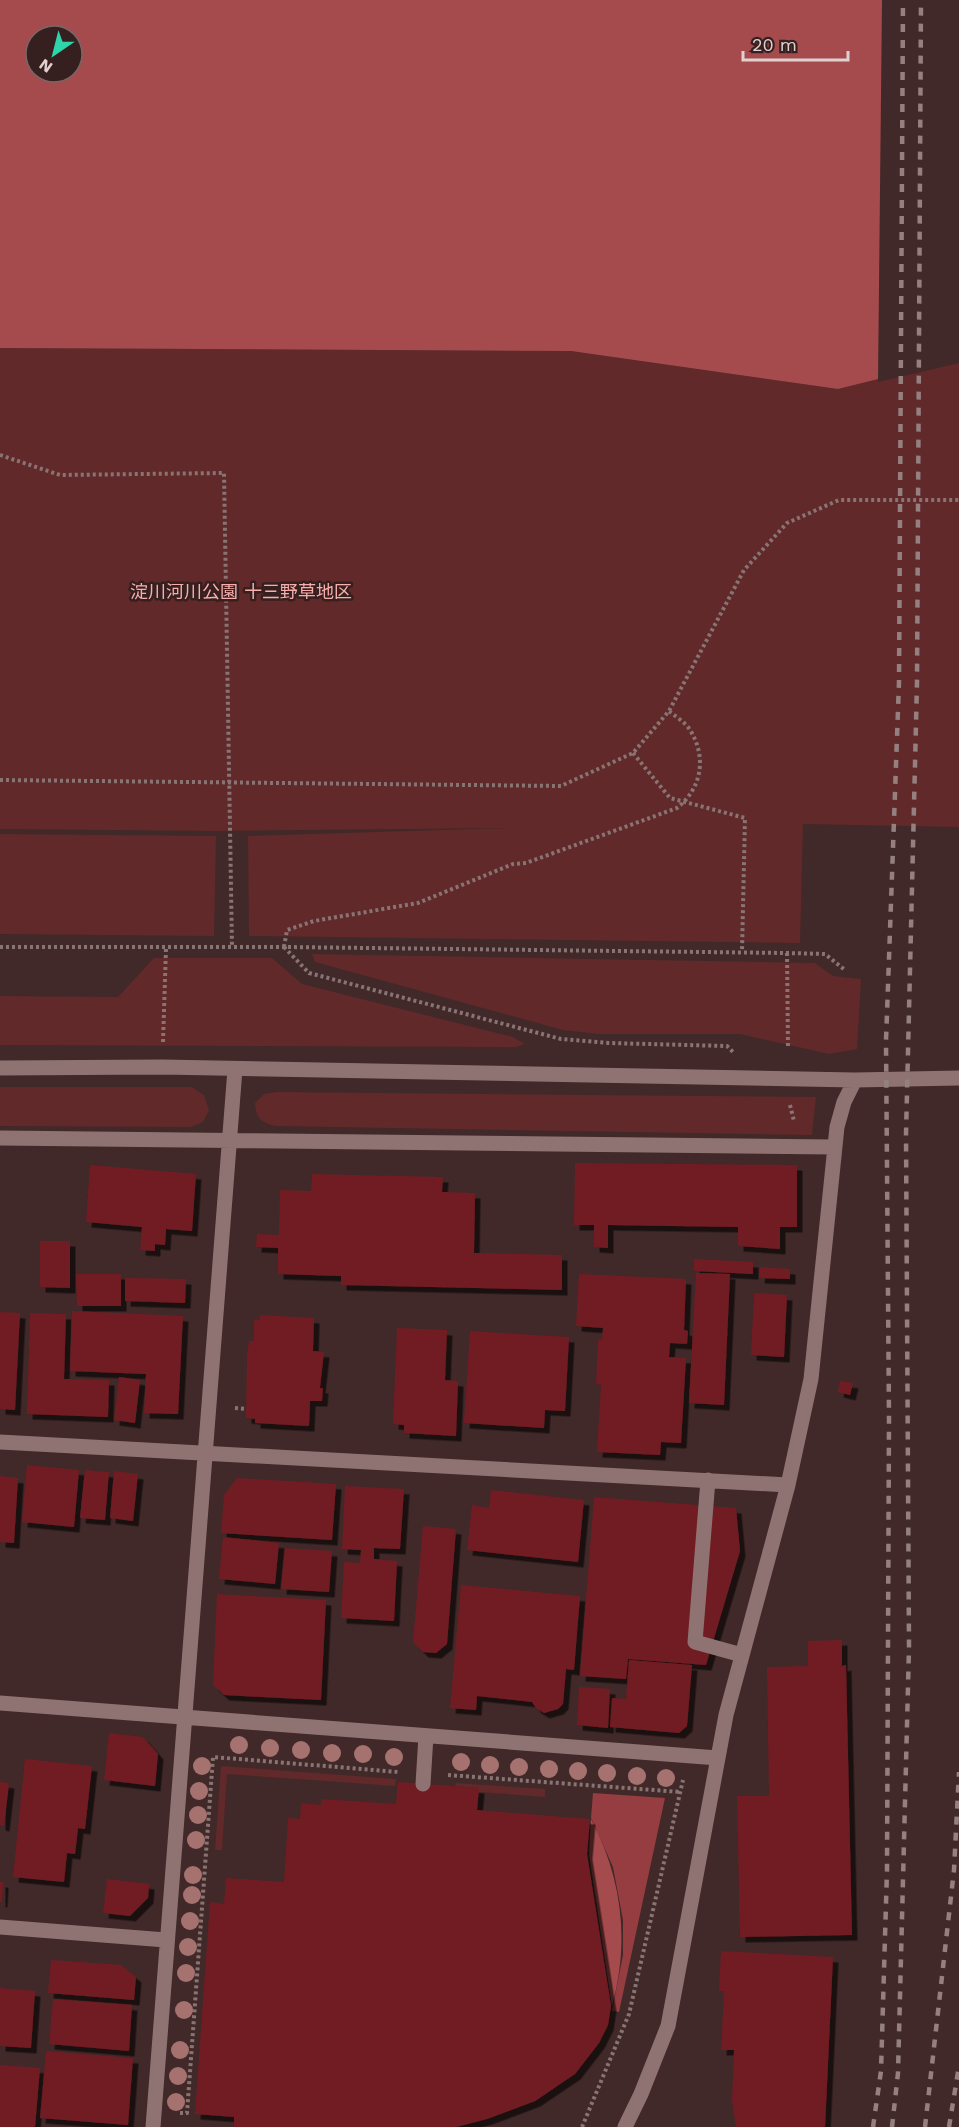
<svg xmlns="http://www.w3.org/2000/svg" width="959" height="2127" font-family="'Work Sans','Noto Sans JP',sans-serif">
  <defs>
    <filter id="shadow"><feDropShadow dx="5.5" dy="5.5" stdDeviation="0" flood-color="#0009"/></filter>
  </defs>
  <rect width="100%" height="100%" fill="#402928"/>
  <path fill="#61292a" d="M0,348L571,351L838,389L959,359V827L803,824L800,943L249,936L248,836L508,828L216,831L0,829Z
    M0,834L216,836L214,936L0,934Z
    M312,954L815,963L833,976L861,979L857,1049L829,1054L740,1034H598L563,1030L315,962Z
    M154,958H272L302,984L513,1037L525,1044L516,1047L0,1045V996L118,997Z
    M0,1087H192L204,1095L209,1110L203,1122L191,1127L0,1126Z
    M277,1092L816,1097L812,1135L276,1126C261,1123 256,1118 255,1103L264,1094Z
    M221,1766L396,1779L395,1786L227,1774L222,1850H215Z
    M456,1783L545,1789V1797L479,1792V1788L455,1786Z"/>
  <path fill="#953d40" d="M593,1793L665,1798L619,2012L612,2011L623,1955V1920L613,1867L591,1818Z"/>
  <path fill="#a54b4d" fill-rule="evenodd" d="M0,0H959V359L838,389L571,351L0,348ZM36,36H72V72H36Z
    M591,1819C622,1878 630,1941 612,2006L589,1854Z"/>
  <path fill="#402928" d="M882,0H959V363L878,382Z"/>
  <path fill="#711c23" filter="url(#shadow)" d="M575,1163L797,1165V1227H780V1249L738,1246V1227L608,1225V1248L594,1247V1225H574Z
    M90,1165L196,1174L192,1231L166,1229L165,1245L155,1244V1251L140,1250L142,1227L86,1222Z
    M312,1174L443,1177L442,1192L475,1193L474,1253L562,1255V1290L341,1285V1276L278,1274V1248L256,1247L257,1234L279,1235L280,1190L311,1191Z
    M40,1241H70V1288L40,1287Z
    M694,1259L753,1262V1274L694,1271Z
    M760,1267L790,1269V1279L759,1278Z
    M696,1273L730,1274L724,1405L689,1403Z
    M76,1274H121V1306H77Z
    M579,1274L686,1279L684,1330L688,1331L687,1344L670,1343L669,1357L686,1358L681,1443L661,1442L660,1455L597,1452L601,1384L596,1385L598,1340H602L603,1328L576,1326Z
    M125,1278L186,1279L185,1303L125,1301Z
    M754,1293L787,1295L784,1357L751,1355Z
    M72,1311L183,1316L178,1414L144,1413L146,1374L70,1371Z
    M0,1312L20,1313L15,1410L0,1409Z
    M30,1313L66,1314L64,1379L109,1380L108,1417L27,1414Z
    M260,1315L314,1318L313,1351L324,1352L320,1388H323L322,1401H310L309,1426L255,1423V1419L246,1418L247,1356L249,1341H254V1320H260Z
    M397,1328L447,1330L445,1380L458,1381L456,1436L404,1433V1425L393,1424Z
    M470,1331L569,1337L565,1411L545,1410L544,1428L464,1423Z
    M119,1377L140,1380L135,1423L114,1420Z
    M840,1381L853,1383L850,1395L838,1392Z
    M27,1465L79,1470L74,1527L22,1522Z
    M85,1470L109,1472L105,1520L80,1518Z
    M114,1471L138,1474L133,1521L110,1518Z
    M0,1476L18,1478L14,1543L0,1542Z
    M237,1478L336,1484L332,1540L221,1533L224,1495Z
    M345,1486L404,1489L400,1549L374,1548V1559L397,1561L394,1621L341,1618L344,1562L360,1563L361,1550L342,1549Z
    M491,1490L584,1500L578,1562L467,1550L472,1505L489,1508Z
    M594,1497L736,1508L740,1551L706,1665L628,1659L626,1679L580,1676Z
    M423,1526L456,1529L447,1644L436,1653L423,1652L413,1642Z
    M223,1537L279,1543L275,1584L219,1579Z
    M285,1548L332,1551L329,1592L281,1589Z
    M461,1585L580,1596L574,1670L566,1669L563,1704L558,1709L544,1713L536,1708L532,1702L477,1696L476,1710L450,1708Z
    M217,1594L326,1600L321,1700L224,1695L213,1685Z
    M842,1640V1666L846,1665L852,1935L740,1937L737,1796H769L767,1667L808,1666V1641Z
    M629,1660L692,1665L687,1726L679,1733L610,1727L612,1698L626,1699Z
    M579,1687L610,1689L608,1728L577,1725Z
    M109,1733L143,1737L158,1754L155,1786L104,1780Z
    M25,1759L92,1766L85,1829L78,1828L75,1854L67,1853L64,1882L13,1877Z
    M0,1782L9,1783L4,1826L0,1825Z
    M398,1782L479,1788L477,1810L590,1819L587,1854L611,2006L608,2025L599,2043L575,2074L535,2101L487,2119L456,2127H234V2117L195,2114L210,1902L224,1904L226,1878L284,1882L288,1818L300,1819L301,1803L321,1805V1799L396,1804Z
    M107,1879L149,1884L148,1898L130,1916L103,1913Z
    M0,1882H3L2,1902H0Z
    M721,1951L833,1957L825,2127H736L732,2101L734,2050H721L724,1991H719Z
    M51,1960L121,1965L136,1977L134,2000L48,1993Z
    M0,1988L35,1991L31,2048L0,2046Z
    M53,1999L132,2005L129,2051L49,2044Z
    M46,2051L133,2058L128,2125L40,2118Z
    M0,2065L40,2068L35,2127H0Z"/>
  <g fill="none" stroke-linecap="round" stroke-linejoin="round">
    <path stroke="#887473" stroke-width="4" stroke-dasharray="3 3" stroke-linecap="butt" d="M0,455L60,475L224,473L232,947
      M633,753L670,798L745,818L742,952
      M0,780L561,786L633,753L669,711L744,570L787,523L839,500H959
      M0,947H284L787,953L825,954L845,970
      M284,947L287,930L314,921L418,903L513,864L526,863L677,808C702,788 707,757 690,730C685,722 676,717 669,711
      M284,947L309,973L561,1039L608,1043L727,1046L734,1053
      M787,953L788,1048
      M163,1042L166,948
      M790,1105L794,1121
      M235,1408L246,1409
      M448,1775L681,1792
      M180,2113H187L213,1757L399,1772
      M582,2127L629,2014L683,1780"/>
    <path stroke="#8e7372" stroke-width="15" d="M0,1068L162,1067L855,1080L959,1078
      M0,1138L834,1147
      M0,1442L788,1485
      M708,1480L695,1642L742,1655
      M0,1703L718,1758
      M423,1784L426,1736
      M0,1927L166,1940
      M153,2127L235,1069
      M625,2127L641,2094L668,2026L726,1715L788,1485L811,1379L837,1127L844,1102L855,1080"/>
    <path stroke="#93807f" stroke-width="4.5" stroke-dasharray="8 8" stroke-linecap="butt" d="M873,2127L881,2071L887,1870L889,1419L886,1041L899,682L903,0
      M892,2127L898,2073L909,1648L906,1134L917,682L921,0
      M925,2127L954,1870L959,1772
      M949,2127L959,2066"/>
  </g>
  <g fill="#a57270">
    <circle cx="239" cy="1745" r="9"/>
    <circle cx="270" cy="1748" r="9"/>
    <circle cx="301" cy="1750" r="9"/>
    <circle cx="332" cy="1753" r="9"/>
    <circle cx="363" cy="1754" r="9"/>
    <circle cx="394" cy="1757" r="9"/>
    <circle cx="461" cy="1762" r="9"/>
    <circle cx="490" cy="1765" r="9"/>
    <circle cx="202" cy="1766" r="9"/>
    <circle cx="519" cy="1767" r="9"/>
    <circle cx="549" cy="1769" r="9"/>
    <circle cx="578" cy="1771" r="9"/>
    <circle cx="607" cy="1773" r="9"/>
    <circle cx="637" cy="1776" r="9"/>
    <circle cx="666" cy="1778" r="9"/>
    <circle cx="199" cy="1791" r="9"/>
    <circle cx="198" cy="1815" r="9"/>
    <circle cx="196" cy="1840" r="9"/>
    <circle cx="193" cy="1875" r="9"/>
    <circle cx="192" cy="1895" r="9"/>
    <circle cx="190" cy="1921" r="9"/>
    <circle cx="188" cy="1947" r="9"/>
    <circle cx="186" cy="1973" r="9"/>
    <circle cx="184" cy="2010" r="9"/>
    <circle cx="180" cy="2050" r="9"/>
    <circle cx="178" cy="2076" r="9"/>
    <circle cx="176" cy="2102" r="9"/>
  </g>
  <g text-anchor="middle" dominant-baseline="central" stroke-width="5" stroke-linejoin="round" paint-order="stroke">
    <g font-size="18" fill="#f8adab" stroke="#351f1f">
      <text x="241" y="591">淀川河川公園 十三野草地区</text>
    </g>
  </g>
  <g transform="translate(54 54) rotate(215)"><circle r="28" fill="#351f1f" stroke="#796666" stroke-width="1.5"/>
  <path d="M0-4.5L10 22L0 15L-10 22Z" fill="#2dd5ab"/>
  <text y="-9" font-size="16" font-weight="bold" text-anchor="middle" fill="#e0d1d0">N</text>
  </g>
  <path d="M743 51v9h105v-9" fill="none" stroke="#e0d1d0" stroke-width="3"/>
  <text x="752" y="51" font-size="18" fill="#e0d1d0" stroke="#351f1f" stroke-width="4.5" paint-order="stroke">20 m</text>
</svg>
